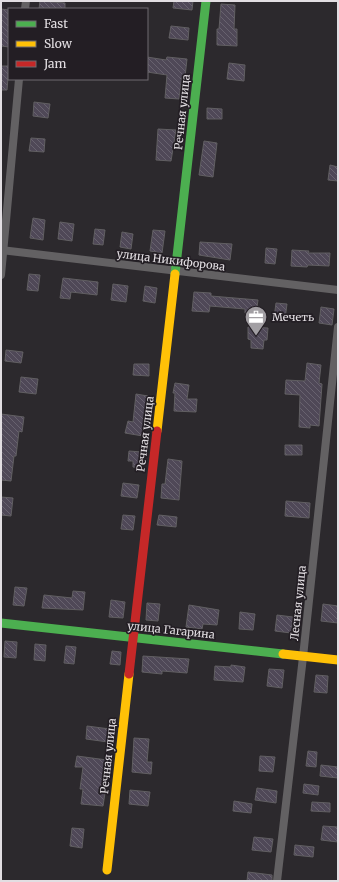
<svg xmlns="http://www.w3.org/2000/svg" width="339" height="882" font-family="Merriweather,serif">
  <defs>
    <pattern id="building-back-hatch" width="6" height="6" patternUnits="userSpaceOnUse"><rect width="6" height="6" fill="#4f4857"/><path d="M-1 5l2 2M0 0l6 6M5-1l2 2" fill="none" stroke="#68626f"/></pattern>
  </defs>
  <rect width="100%" height="100%" fill="#2c292d"/>
  <path fill="url(#building-back-hatch)" stroke="#615f62" d="M40,1L65,3V9H39Z
    M174,1H193L192,10L173,8Z
    M221,4L235,5L234,29H237V46L217,45V29H219Z
    M1,9L9,10V47L1,46Z
    M171,26L189,28L188,40L169,38Z
    M147,57L166,60L167,57L187,59L185,77H182L179,99L165,98L167,75L147,72Z
    M229,63L245,65L244,81L227,79Z
    M1,66H9L7,90H1Z
    M34,102L50,104L48,118L33,116Z
    M207,108L222,109V119H207Z
    M158,129L176,130L171,161L156,160Z
    M31,138L45,139L44,152L29,151Z
    M204,141L217,143L213,177L199,175Z
    M330,165L338,167V181L328,180Z
    M33,218L45,220L43,240L30,238Z
    M60,222L74,224L72,241L58,239Z
    M95,229L105,230L103,245L93,244Z
    M153,230L165,231L162,253L150,251Z
    M122,232L133,234L131,249L120,247Z
    M200,242L232,244L230,260L199,255Z
    M266,248L277,249L275,264L265,263Z
    M292,250L309,251L308,253H330L329,266L308,265L307,267L291,266Z
    M29,274L40,275L38,291L27,290Z
    M63,278L98,282L97,295L71,292L70,299L60,298Z
    M113,284L128,286L126,302L111,300Z
    M145,286L157,288L155,303L143,301Z
    M194,292L211,293V296L258,300L256,314L245,313V309L210,306L209,312L192,311Z
    M276,303L287,304L285,319L274,318Z
    M321,307L334,309L332,325L319,323Z
    M248,327L268,328L267,340H264L263,349L251,348V340L248,339Z
    M6,350L23,352L21,363L5,361Z
    M307,363L321,365L319,383L322,384L319,426L310,425V428L299,427L300,395L285,394L286,380L305,381Z
    M134,364H149V376L133,375Z
    M21,377L38,379L36,394L19,392Z
    M175,383L189,385L187,399H197L196,412L174,411L175,393H173Z
    M136,394L148,396L147,410L151,411L150,421H145L143,436L125,433L128,421L133,422Z
    M1,414L24,417L22,432L19,431L16,456H14L11,481L1,480Z
    M285,445H302V455H285Z
    M129,451L142,452L141,468L133,467V461H128Z
    M168,459L182,461L179,500L161,498L162,484H165Z
    M123,483L139,485L137,498L121,496Z
    M1,497L13,498L11,516L1,515Z
    M286,501L310,503L309,518L285,516Z
    M123,515L135,516L133,530L121,529Z
    M159,515L177,517L176,527L157,525Z
    M15,587L27,588L24,606L13,605Z
    M73,591L85,592L83,610L42,608L44,595L72,598Z
    M111,600L125,602L123,618L109,617Z
    M147,603L160,604L158,621L146,620Z
    M323,604L338,606V623L321,621Z
    M189,605L219,610L217,625L203,624L202,629L186,627Z
    M240,612L255,614L253,630L239,629Z
    M277,615L293,617L291,633L275,631Z
    M5,641L17,642L16,658L4,657Z
    M35,644L46,645L45,661L34,660Z
    M66,646L76,647L74,664L64,663Z
    M112,651L121,652L120,665L110,664Z
    M143,656L189,659L187,673L162,671V674L142,672Z
    M231,665L245,667L243,682L214,680L215,666L231,667Z
    M269,669L284,670L282,688L267,686Z
    M316,675L328,676L327,693L314,692Z
    M87,726L110,729L108,742L86,739Z
    M134,738L149,739L147,762H152L151,774L132,772Z
    M308,751L317,752L316,767L306,766Z
    M77,756L107,760L104,785H105V793L103,806L81,804L83,789H80L83,767H75Z
    M260,756L275,757L273,772L259,771Z
    M321,765L338,767V778L320,776Z
    M304,784L319,786L318,795L303,793Z
    M257,788L277,791L276,803L255,800Z
    M130,790L150,792L148,806L129,804Z
    M234,801L252,804L251,813L233,811Z
    M312,802L330,803V812L311,811Z
    M323,826L338,827V842L321,840Z
    M72,828L84,829L82,848L70,846Z
    M254,837L273,839L271,852L252,850Z
    M295,845L314,847L313,857L294,855Z
    M248,872L272,875V881H247Z"/>
  <g fill="none" stroke-linecap="round" stroke-linejoin="round">
    <path stroke="#636163" stroke-width="8" d="M25,9L26,1
      M1,250L338,290
      M1,275L19,79
      M277,881L303,657L338,327"/>
    <path stroke="#4caf50" stroke-width="9" d="M175,274L206,1
      M1,623L283,654"/>
    <path stroke="#ffc107" stroke-width="9" d="M157,431L175,274
      M283,654L338,660
      M107,870L129,674"/>
    <path stroke="#c62828" stroke-width="9" d="M129,674L157,431"/>
  </g>
  <defs>
    <g id="office-pin" transform="scale(1.15)"><path d="M0 17L-7.5 6A9.5 9.5 0 1 1 7.5 6Z" fill="#a29fa3" stroke="#231e24"/><path d="M-6-3h4V-5.5h4V-3h4V5H-6ZM-1-4.5V-3h2v-1.5ZM-6 0V1H6V0Z" fill="#fff"/></g>
  </defs>
  <g fill-rule="evenodd">
    <use href="#office-pin" x="256" y="317"/>
  </g>
  <g text-anchor="middle" dominant-baseline="central" stroke-width="3.5" stroke-linejoin="round" paint-order="stroke">
    <g font-size="11" fill="#e2dee2" stroke="#231e24">
      <text transform="translate(182 112) rotate(-84)">Речная улица</text>
      <text transform="translate(171 260) rotate(7)">улица Никифорова</text>
      <text transform="translate(145 434) rotate(-83)">Речная улица</text>
      <text transform="translate(298 603) rotate(-84)">Лесная улица</text>
      <text transform="translate(171 630) rotate(6)">улица Гагарина</text>
      <text transform="translate(108 756) rotate(-84)">Речная улица</text>
    </g>
    <g font-size="11" fill="#e2dee2" stroke="#231e24" text-anchor="start">
      <text x="272" y="317">Мечеть</text>
    </g>
  </g>
  <rect width="339" height="882" fill="none" stroke="#e2dee2" stroke-width="4"/>
  <rect x="8" y="8" width="140" height="72" fill="#231e24" stroke="#6f6b70"/>
  <rect x="16" y="21" width="20" height="6" fill="#4caf50" stroke="#6f6b70"/>
  <text x="44" y="28" font-size="12" fill="#e2dee2">Fast</text>
  <rect x="16" y="41" width="20" height="6" fill="#ffc107" stroke="#6f6b70"/>
  <text x="44" y="48" font-size="12" fill="#e2dee2">Slow</text>
  <rect x="16" y="61" width="20" height="6" fill="#c62828" stroke="#6f6b70"/>
  <text x="44" y="68" font-size="12" fill="#e2dee2">Jam</text>
</svg>
